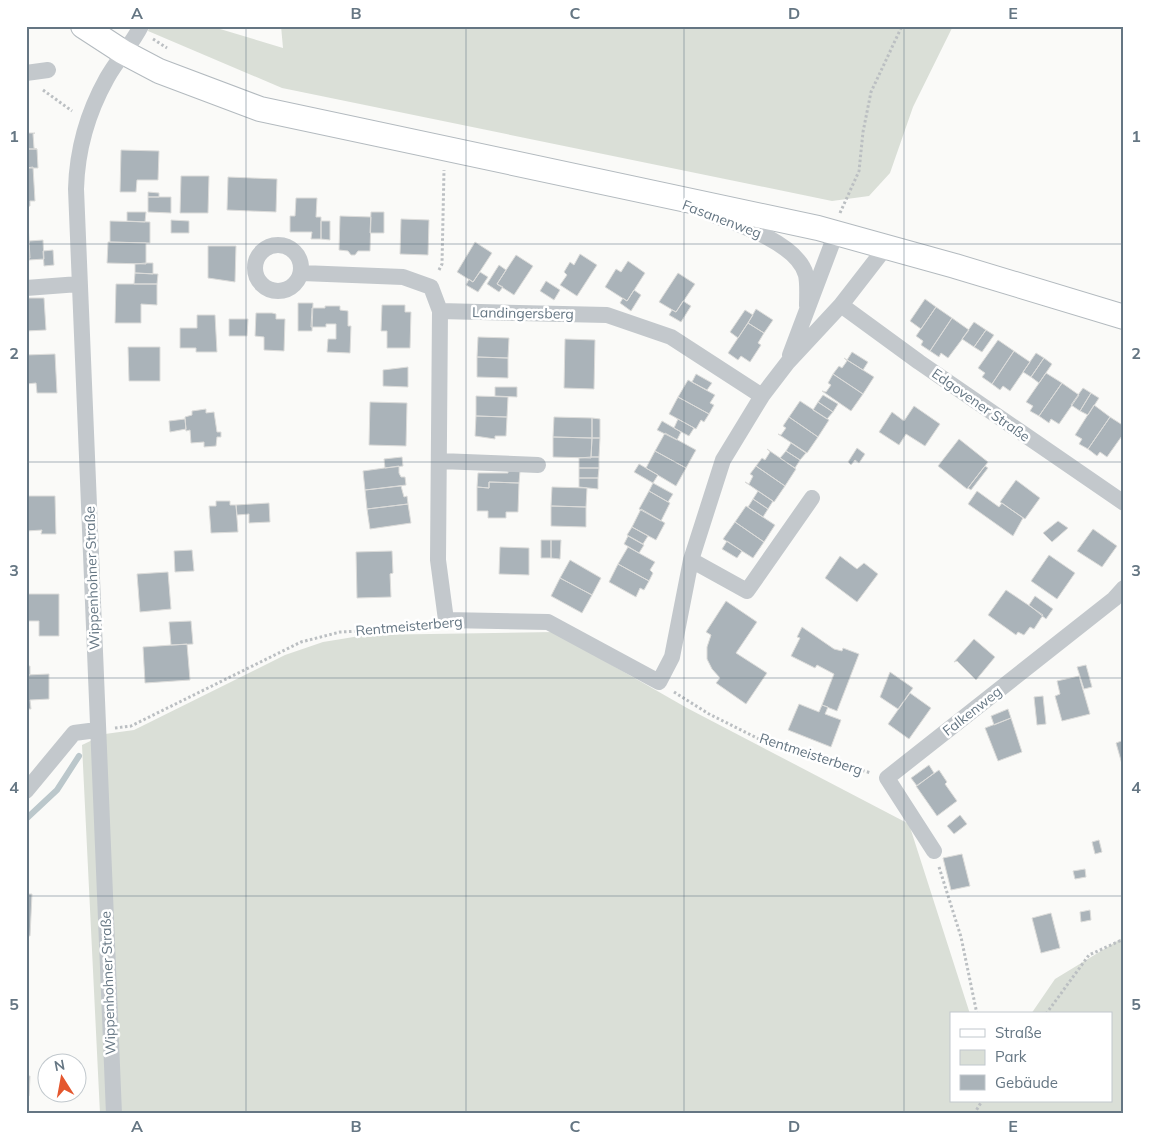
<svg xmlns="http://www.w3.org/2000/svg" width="1150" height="1140" font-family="Mulish,sans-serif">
  <rect width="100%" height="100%" fill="#fafaf8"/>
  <path fill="#dadfd7" d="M150,26H210L283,48L281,26H953L913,107L890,173L869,196L832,201L282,88L148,31Z
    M554,632L687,708L909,824L970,1014H951V1101H1111V1014H1031L1055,979L1124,937V1114H100L82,745L105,734L134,730L285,655L323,642L366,635Z"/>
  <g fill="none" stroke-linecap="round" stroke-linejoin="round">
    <path stroke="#bbc7cb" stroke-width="6" d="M26,819L57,790L79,756"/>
  </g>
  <path fill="#aab3b9" stroke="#dcdcda" d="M26,133H35L33,134L34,148L37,149H26Z
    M26,149H37L38,168H26Z
    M121,150L159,151L158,180H137L136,192H120Z
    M33,167L35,201H30V206L26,207V168Z
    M181,176H209L208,213H180Z
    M228,177L277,179L276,212L227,210Z
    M148,192L159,193V197H148Z
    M148,197H171V213L148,212Z
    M296,198H317L316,217H321V239H311L312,232H290V216H295Z
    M27,207L30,258H26V207Z
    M127,212H146L145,222L127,221Z
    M371,212H384V233H370Z
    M340,216L371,217L370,251H358L355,255H351L348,251L339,250Z
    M401,219L429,220L428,255L400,254Z
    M171,220L189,221V233H171Z
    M110,221L150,222V243L110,242Z
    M321,221H330V240L321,239Z
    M43,240L44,259L29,260V241Z
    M108,242L146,243V264L107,263Z
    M475,242L492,253L473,282L457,272Z
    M208,246H236L235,282L208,278Z
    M53,250L54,265L44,266L43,251Z
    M580,254L597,265L577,296L560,285L567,275L564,272L570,262L574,265Z
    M516,255L533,266L514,295L497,284Z
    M628,261L645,273L627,301L605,287L616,269L621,272Z
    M146,263H153V274L135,273V264Z
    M499,265L506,270L497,284L503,287L499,292L487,284Z
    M480,272L488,277L478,292L466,285L469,279L473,282Z
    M135,273L158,274L157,284H134Z
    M678,273L695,284L676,312L659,302Z
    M546,281L560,290L554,300L540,291Z
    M116,284H157V305L141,304V323H115Z
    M634,290L641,295L631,311L620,303L623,298L627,301Z
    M26,298H44L46,330L26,331Z
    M925,299L936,307L921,329L910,321Z
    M683,301L691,306L681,322L669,315L672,310L676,312Z
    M298,303H313L312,331H298Z
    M382,305H405V312H411L410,348H387V331H381Z
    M325,306H340V310L348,311V326H351L350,353L327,352L328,339H336V324H326V327H311L312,308H325Z
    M936,307L952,318L930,351L921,345L923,341L916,336Z
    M756,309L773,320L764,333L748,323Z
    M745,310L753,315L738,338L730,332Z
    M256,313H272L276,314V319H285L284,351L264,350V337L255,336Z
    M197,315H215L217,352H196V348H180V328H197Z
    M952,318L969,330L948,358L941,353L939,357L930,351Z
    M229,319H248L247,336H229Z
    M974,322L986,330L974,347L962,339Z
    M748,323L764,333L758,343L761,345L750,362L741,356L738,360L728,353Z
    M986,330L994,335L982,352L974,347Z
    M478,337L509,338L508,358L477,357Z
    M565,339L595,340L594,389L564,388Z
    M998,340L1014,351L992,384L982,377L985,373L978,368Z
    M128,347H160V381H129Z
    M1014,351L1030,362L1010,391L1003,386L1000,390L992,384Z
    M852,352L868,362L863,370L847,360Z
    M1036,353L1044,358L1031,377L1023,372Z
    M55,354L57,393H37L36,383L26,384V355Z
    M477,357L508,358V378L477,377Z
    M844,358L874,377L863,394L833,374L839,366L842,368L847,361Z
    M1044,358L1052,364L1039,383L1031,377Z
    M408,367V387L383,386V370Z
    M1046,373L1062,383L1039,416L1030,411L1033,406L1026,402Z
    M696,374L712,383L707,390L692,382Z
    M833,374L863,394L851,411L822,391L826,392L831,385L828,383Z
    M688,380L715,395L710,403L714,405L709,414L678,397Z
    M1062,383L1079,395L1059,424L1051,419L1049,423L1039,416Z
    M495,387H517V397L495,396Z
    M1083,388L1091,393L1080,411L1071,405Z
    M1091,393L1099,398L1088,415L1080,411Z
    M823,395L838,404L833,412L818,402Z
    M476,396L508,397L507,417L476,416Z
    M678,397L709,414L704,422L701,420L696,429L669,414Z
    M800,401L829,420L818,437L789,417Z
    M370,402L407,403L406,446L369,445Z
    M818,402L833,412L827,419L813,410Z
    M1094,405L1110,417L1088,449L1079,444L1082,439L1075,435Z
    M914,406L940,424L925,446L906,434L899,445L879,432L892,412L904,421Z
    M206,409V413L214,412L217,432H221V437H217L216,446L204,447V442L191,443L190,430L186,431L185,417L192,415V411Z
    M476,416L507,417L506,436H495V439L475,436Z
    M554,417L592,418V438L553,437Z
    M789,417L818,437L807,453L778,434L781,435L786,428L783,426Z
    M1110,417L1124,426V433L1107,457L1100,452L1097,456L1088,449Z
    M592,418L600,419V438H592Z
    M185,419L186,429L170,432L169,421Z
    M678,419L694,428L689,436L674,428Z
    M662,421L681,432L677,440L657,430Z
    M665,433L696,450L686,468L655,451Z
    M553,437L592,438L591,458L553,457Z
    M592,438H600L599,457H591Z
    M959,439L988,462L967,489L938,466Z
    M791,443L806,453L800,460L786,451Z
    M857,448L865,454L859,463L855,460L851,465L848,462Z
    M767,449L796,469L785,486L756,466L762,458L765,460L770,452Z
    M655,451L686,468L676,486L646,468Z
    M786,451L800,460L795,468L780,458Z
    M402,457L403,466L385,468L384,459Z
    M591,457H599V468H579V458Z
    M639,464L658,475L653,483L634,472Z
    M399,466V473L401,477H405L406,485L365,490L363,471Z
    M756,466L785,486L774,502L745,482L749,484L753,476L750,474Z
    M985,466L988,468L971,490L968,488Z
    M579,468H599L598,478H579Z
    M508,471H520L519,483L489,482V488L477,487L478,473H508Z
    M579,478H598V489L579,487Z
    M1016,480L1040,498L1025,519L1000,502Z
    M489,482L519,483L518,512H506V518H488V511H477V487L489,488Z
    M653,483L673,494L668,502L649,491Z
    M401,486L404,497L407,496L408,504L367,509L365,490Z
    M552,487L587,488L586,507L551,506Z
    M26,490H28V496H55L56,534H41L42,530L26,531Z
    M649,491L670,503L661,521L639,509Z
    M758,491L773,501L768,509L753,499Z
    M977,491L999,507L1002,503L1023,518L1013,536L968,504Z
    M753,499L768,509L763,517L748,507Z
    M216,501H230V505H236L238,532L211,533L209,506H216Z
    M269,503L270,522L249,523V514L237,515L236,505Z
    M408,504L411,523L370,529L367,509Z
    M551,506L586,507V527L551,526Z
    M746,506L775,525L764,542L735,522Z
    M641,509L665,523L656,540L632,527Z
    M1058,521L1068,528L1052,542L1043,533Z
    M735,522L764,542L753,558L723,539Z
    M632,527L648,536L643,544L627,535Z
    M1093,529L1117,546L1102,567L1077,551Z
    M628,536L644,545L639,553L624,544Z
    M541,540H551V558H541Z
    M551,540H561L560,559L551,558Z
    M727,541L742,551L737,558L722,549Z
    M500,547L529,548V575L499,574Z
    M628,547L655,562L650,570L653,573L649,581L618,564Z
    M192,550L194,571L175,572L174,551Z
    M392,551L393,573L390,574L391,597L357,598L356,552Z
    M1049,555L1075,573L1057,599L1031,581Z
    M840,556L857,569L864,563L878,574L857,602L825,578Z
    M570,560L601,578L592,595L560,578Z
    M618,564L649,581L644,590L640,588L636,597L609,582Z
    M168,572L171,609L140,612L137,574Z
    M560,578L592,595L582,613L551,596Z
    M1006,590L1043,615L1034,629L1030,627L1024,635L1018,632L1016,635L988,615Z
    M26,594H59V636H39V621H26Z
    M1035,596L1053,609L1046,619L1029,605Z
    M726,601L757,622L736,653L767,673L746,704L716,683L720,678L712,669L707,659V647L711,635L706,632Z
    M191,621L193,644L171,645L169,622Z
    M802,627L834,649L842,651L843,648L859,654L837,711L822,705L834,674L817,665L815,668L791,656L800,638L797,637Z
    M974,639L995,657L976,680L957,661L954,662Z
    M187,644L190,680L145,683L143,647Z
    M1086,665L1092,687L1084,689L1077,667Z
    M26,666H30V675H26Z
    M890,672L913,688L898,709L880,697Z
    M49,674V699L30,700L31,709H26V675Z
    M1079,676L1090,714L1062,721L1055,696L1060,694L1057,681Z
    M910,693L931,708L909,739L888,724Z
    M1043,696L1046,724L1037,725L1034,697Z
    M799,704L819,712L822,705L828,707L825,714L841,720L831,747L788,730Z
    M1008,709L1011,718L994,725L991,716Z
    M1011,718L1022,752L998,761L985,728Z
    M1124,740V771L1116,743Z
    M929,765L934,773L917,786L911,778Z
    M939,770L947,782L945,784L957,801L937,816L916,786Z
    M960,815L967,824L954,834L947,826Z
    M1099,840L1102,852L1095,854L1092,842Z
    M962,854L970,886L951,890L943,858Z
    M1085,869L1086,877L1075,879L1073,871Z
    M26,894H32L30,936H26Z
    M1090,910L1091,920L1081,922L1080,912Z
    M1051,913L1060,948L1041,953L1032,918Z
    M26,1076H30L29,1096H26Z"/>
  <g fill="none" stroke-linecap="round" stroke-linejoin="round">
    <g stroke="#b3babf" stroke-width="26">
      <path id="secondary" d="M83,26L123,52L159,71L260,109L818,228L955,266L1124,317"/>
    </g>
    <path stroke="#bbbfc2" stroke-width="3" stroke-dasharray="2.5 2.5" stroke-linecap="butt" d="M153,39L167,48
      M43,90L72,111
      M840,213L859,171L863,132L871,92L902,26
      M439,270L442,264L444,170
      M674,692L709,714L761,740L871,773
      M115,728L131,726L301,642L340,632L418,628L429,625
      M939,867L961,937L977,1014
      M1046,1014L1089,955L1124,939
      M974,1114L982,1101"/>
    <path stroke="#c3c8cc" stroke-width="16" d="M26,73L48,70
      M713,215C739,224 798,244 806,275C808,284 807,297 807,306
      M255 268a23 23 0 1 1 46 0a23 23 0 1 1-46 0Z
      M302,273L403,277L431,287L440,311L438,560L446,620L548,622L659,682L672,657L691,560L723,460L762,396L788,362L841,305L886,247
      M26,288L79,284
      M841,305L919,362L1124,503
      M440,311L607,315L671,337L762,396
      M790,355L836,233
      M440,461L538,465
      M691,560L747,591L812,498
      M26,791L74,733L97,730
      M934,851L887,778L1114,599L1124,588
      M114,1114L76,189C77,151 88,112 107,78C117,60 132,44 141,26"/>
    <use href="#secondary" stroke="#fff" stroke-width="24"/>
  </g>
  <path fill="none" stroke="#657683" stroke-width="1" stroke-opacity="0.55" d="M246,26V1114M466,26V1114M684,26V1114M904,26V1114M26,244H1124M26,462H1124M26,678H1124M26,896H1124"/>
  <g text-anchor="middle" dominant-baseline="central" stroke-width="5" stroke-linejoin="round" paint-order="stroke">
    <g font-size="14" fill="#657683" stroke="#fff">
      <text transform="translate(722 219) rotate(21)">Fasanenweg</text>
      <text transform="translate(523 313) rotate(1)">Landingersberg</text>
      <text transform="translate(981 405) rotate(35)">Edgovener Straße</text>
      <text transform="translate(92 578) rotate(-92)">Wippenhohner Straße</text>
      <text transform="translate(409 626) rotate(-5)">Rentmeisterberg</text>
      <text transform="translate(972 711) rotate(-38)">Falkenweg</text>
      <text transform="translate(811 754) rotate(18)">Rentmeisterberg</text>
      <text transform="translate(108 983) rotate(-92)">Wippenhohner Straße</text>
    </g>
  </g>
  <rect width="1150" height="1140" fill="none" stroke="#ffffff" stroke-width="55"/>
  <rect x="950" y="1012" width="162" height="90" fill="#ffffff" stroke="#c1c8cd"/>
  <rect x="960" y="1029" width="25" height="8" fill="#ffffff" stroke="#c1c8cd"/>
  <text x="995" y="1038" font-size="15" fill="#657683">Straße</text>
  <rect x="960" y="1050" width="25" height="15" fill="#dadfd7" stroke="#c1c8cd"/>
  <text x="995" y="1062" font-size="15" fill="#657683">Park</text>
  <rect x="960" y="1075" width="25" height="15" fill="#aab3b9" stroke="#c1c8cd"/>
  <text x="995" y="1088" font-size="15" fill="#657683">Gebäude</text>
  <g transform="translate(62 1078) rotate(349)"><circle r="24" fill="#ffffff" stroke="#c1c8cd"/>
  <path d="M0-4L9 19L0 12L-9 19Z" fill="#e4572e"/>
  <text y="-8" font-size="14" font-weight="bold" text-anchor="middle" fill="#657683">N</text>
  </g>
  <rect x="28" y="28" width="1094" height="1084" fill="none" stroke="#657683" stroke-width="2"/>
  <g font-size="16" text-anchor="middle" font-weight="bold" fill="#657683">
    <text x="137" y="19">A</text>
    <text x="356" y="19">B</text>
    <text x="575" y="19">C</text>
    <text x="794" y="19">D</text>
    <text x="1013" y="19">E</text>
    <text x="14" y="142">1</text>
    <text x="1136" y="142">1</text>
    <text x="14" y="359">2</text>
    <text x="1136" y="359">2</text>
    <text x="14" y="576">3</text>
    <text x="1136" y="576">3</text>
    <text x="14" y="793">4</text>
    <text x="1136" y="793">4</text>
    <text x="14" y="1010">5</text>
    <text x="1136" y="1010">5</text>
    <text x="137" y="1132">A</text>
    <text x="356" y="1132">B</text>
    <text x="575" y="1132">C</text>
    <text x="794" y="1132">D</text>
    <text x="1013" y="1132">E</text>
  </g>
</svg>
